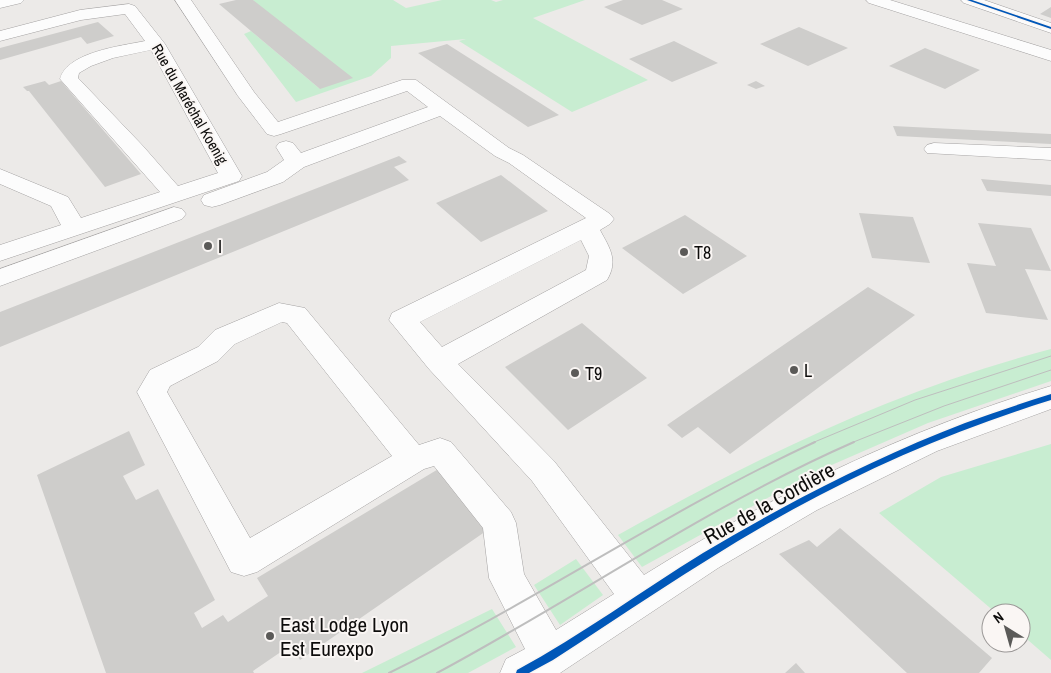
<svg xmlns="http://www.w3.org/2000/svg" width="1051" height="673" font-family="'Archivo Narrow',sans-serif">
  <rect width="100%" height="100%" fill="#eceae8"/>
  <path fill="#c8edd1" d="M253,0H393L406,8L442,0H491L496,2L503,0H585L533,18L648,80L572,112L459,41L466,39L391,46V58L371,76L296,102L244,34L251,31L320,89Z
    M1051,349V381L928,423L811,474L642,567L618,535C760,456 892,391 1051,349Z
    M1051,444V660L1021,634V613H996L879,513L941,477Z
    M576,559L603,595L560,625L534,585Z
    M492,609L516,647L468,673H362Z"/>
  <path fill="#cecdcb" d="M236,0H253L353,78L320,89L219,4Z
    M623,0H662L683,9L642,25L604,7Z
    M1051,7V18L1040,14Z
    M98,22L114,36L87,44L81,37L0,60V48Z
    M799,27L848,48L808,66L760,44Z
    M674,41L718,63L672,82L629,59Z
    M447,44L559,115L528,127L418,53Z
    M925,48L980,70L945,89L889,66Z
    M45,81L49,85L61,81L141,174L105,187L29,91H27L23,87Z
    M756,81L765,86L756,89L747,85Z
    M893,126L1051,134V144L897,136Z
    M399,156L407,162L394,167L409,180L0,347V312Z
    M501,175L548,211L481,242L436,203Z
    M981,179L1051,185V196L987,191Z
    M859,213L913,217L930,263L872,258Z
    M685,215L747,256L683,294L622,248Z
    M978,223L1031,228L1051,271L1025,269L1048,320L986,313L967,263L996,266Z
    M868,287L915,315L730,454L698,427L682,438L667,425Z
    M582,323L647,378L568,430L505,367Z
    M129,431L145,465L123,476L136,500L158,489L215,600L194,613L202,628L223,615L228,622L268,596L257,578L440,468L489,529L300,660L291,645L253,671L254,673H106L37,475Z
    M840,528L992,658L979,673H907L779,554L809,540L817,547Z
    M796,663L805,673H785Z"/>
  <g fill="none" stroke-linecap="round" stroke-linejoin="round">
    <g stroke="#a4a2a2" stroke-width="1">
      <path id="minor" d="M0,0H24L21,3L0,8Z
        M175,0H191L254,92L278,122L402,80H416L509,148L523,155L610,214L614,219L610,224L600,230C609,247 619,260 607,280L458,364L554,461L644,575C772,495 906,430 1051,386V409L937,451L817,510L718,568L560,673H500L506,659L525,649L489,578L483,528L434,466L424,469L257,572L244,576L231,572L137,392L150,370L198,347L215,330L279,303L305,308L419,445L440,438L451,442L511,512L516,523L524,574L556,630L614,594L532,481L429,369L389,320L392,313L586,218L509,163L495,156L440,116L304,167L283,182L220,205L212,207L204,205L201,200L204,195L267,172L284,160L276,147L279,143L286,141L293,143L301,153L428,107L407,91L281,134L274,136L267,134L238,96ZM581,240L589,256L586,270L442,347L420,322ZM282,322L287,323L392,456L250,538L167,392L170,386L218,361L235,344Z
        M866,0H890L1051,50V61L869,3Z
        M961,0H984L1051,23V33L964,3Z
        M129,4L135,6L165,44L242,176L239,181L0,261V245L61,225L51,206L0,184V169L68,197L81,218L160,192L60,79C67,52 121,46 145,41L125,14L81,20L0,41V31L80,10ZM151,50L218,173L178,186L143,146L78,78L79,73L91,66L113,58Z
        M934,143L1051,148V160L927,153L924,149L927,145Z
        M174,207L182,209L186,214L182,219L0,286V269Z"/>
    </g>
    <use href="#minor" fill="#fcfcfc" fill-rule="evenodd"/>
    <path stroke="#bebebe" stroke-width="1" d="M812,443L915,400L1051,356
      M851,443L944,406L1051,370"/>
    <path stroke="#bebebe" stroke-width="2" d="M389,673C534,602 668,510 815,442
      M437,673C577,598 708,506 854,442"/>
    <g stroke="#faf6f4" stroke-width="3">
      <path id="cycleway" d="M967,0H972L1051,27V29Z
        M1051,394V400C952,431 857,472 767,524C694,566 624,614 553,660L529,673H516L517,670C582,635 641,591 703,553C787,503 874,458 965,423C993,413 1022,403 1051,394Z"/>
    </g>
    <use href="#cycleway" fill="#0057b8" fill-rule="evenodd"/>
  </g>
  <g fill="#5b5a58" stroke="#faf6f4" stroke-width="2">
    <circle cx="208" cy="246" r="5"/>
    <circle cx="684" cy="252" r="5"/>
    <circle cx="794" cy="370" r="5"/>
    <circle cx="575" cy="373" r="5"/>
    <circle cx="270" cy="636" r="5"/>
  </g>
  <g text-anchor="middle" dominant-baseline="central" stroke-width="4" stroke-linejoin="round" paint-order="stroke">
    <g font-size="15" fill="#0d0c0b" stroke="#faf6f4">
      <text transform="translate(190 104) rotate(60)">Rue du Maréchal Koenig</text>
    </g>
    <g font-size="18" fill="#0d0c0b" stroke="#faf6f4" text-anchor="start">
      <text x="218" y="246">I</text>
      <text x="694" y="252">T8</text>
      <text x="804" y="370">L</text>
      <text x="585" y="373">T9</text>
    </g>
    <g font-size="21" fill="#0d0c0b" stroke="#faf6f4">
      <text transform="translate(769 503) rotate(-29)">Rue de la Cordière</text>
    </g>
    <g font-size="21" fill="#0d0c0b" stroke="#faf6f4" text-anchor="start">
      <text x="280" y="624">East Lodge Lyon<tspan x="280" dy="24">Est Eurexpo</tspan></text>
    </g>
  </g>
  <g transform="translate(1006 628) rotate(323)"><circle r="24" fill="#faf6f4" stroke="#9b9897"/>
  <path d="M0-4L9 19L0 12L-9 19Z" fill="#5b5a58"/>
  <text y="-8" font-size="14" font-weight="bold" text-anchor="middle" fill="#0d0c0b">N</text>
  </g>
</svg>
